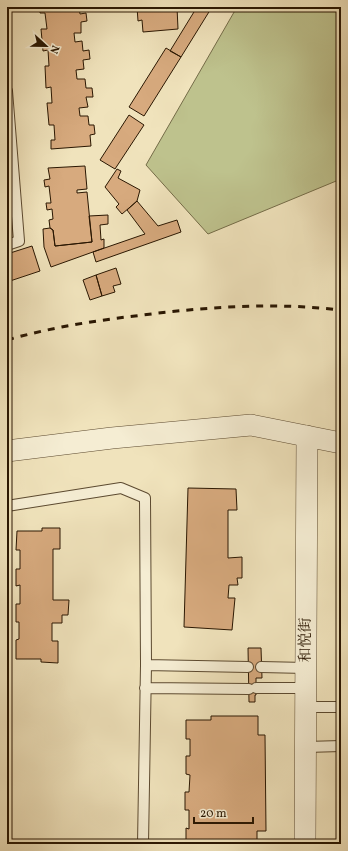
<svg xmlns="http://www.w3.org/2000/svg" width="348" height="851" font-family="Vollkorn,'Noto Serif SC',serif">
  <rect width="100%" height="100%" fill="#f0e3bc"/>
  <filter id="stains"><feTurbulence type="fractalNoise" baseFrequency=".005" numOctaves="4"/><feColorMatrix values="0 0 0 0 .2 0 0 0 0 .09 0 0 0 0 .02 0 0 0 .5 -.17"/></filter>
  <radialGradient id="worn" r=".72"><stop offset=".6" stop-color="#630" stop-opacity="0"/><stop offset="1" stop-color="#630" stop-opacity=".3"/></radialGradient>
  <path fill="#bec28d" stroke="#746c48" d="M237,7H341V179L208,234L146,165Z"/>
  <path fill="#d7aa7e" stroke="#2a1702" d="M40,7H79L80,14L86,13L87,21L81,22V33H74L75,42L82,41L83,51L89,50L90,59L83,60L84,69L76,70L77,79H85L86,88H92L93,97H86L88,107L79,108L80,116H88L89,125H94L95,134L90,135L91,146L51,149V140H55L54,125H49L47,103H52L51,87L46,88L45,66H49L48,50L43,51L41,29H47L45,13H40Z
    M137,7H177L178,29L143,32L142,20L138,21Z
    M197,7H212L181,57L170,51Z
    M166,48L181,57L144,116L129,107Z
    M129,115L144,125L115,169L100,160Z
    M85,166L87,189L77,190V193L87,192L92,242L55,246L53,230L50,228L49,220L53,219L52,209L47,210L46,203H51L49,186L45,187L44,180L50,179L48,168Z
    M117,169L121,171L118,178L140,190L137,201L122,214L116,207L119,204L105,187Z
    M137,201L158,226L177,220L181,232L96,262L93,252L145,234L127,210Z
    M108,215V224L100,225L101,240L104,239V248L51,267L44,247L43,229L50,228L53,230L55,246L92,242L89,216Z
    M32,246L40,271L7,282V254Z
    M116,268L121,284L113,286L115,292L102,296L96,275Z
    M96,275L102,296L90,300L83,280Z
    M188,488L236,489L237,510H228V558L242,557V578H237L238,585H229L228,598H235L232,630L184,627Z
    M42,528H60V549H53V600H69L68,615H62V623H52V641H58V663L41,662V659H16V640L19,639V622H16V604H20V585L16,586V569H20V550H16L17,531H42Z
    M248,648H261L262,678H256V695H255V702H249Z
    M211,716H258V735H265L266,831H257V844H186V828L189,829V810H185V792H189L190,775L186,774V756H190V739H186V720H211Z"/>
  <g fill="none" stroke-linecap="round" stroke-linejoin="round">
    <g stroke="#5c4a30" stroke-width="12">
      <path id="service" d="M7,91L19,241L7,245
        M7,506L121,488L145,498L146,665L143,844
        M146,665L248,667
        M261,667L306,668
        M145,688L249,689
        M256,688H306
        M306,707H341
        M306,747L341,746"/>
    </g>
    <g stroke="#5c4a30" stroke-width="22">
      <path id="minor" d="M7,451L112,438L251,425L341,443
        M305,844L307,436"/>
    </g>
    <use href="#service" stroke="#f5edd3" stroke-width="10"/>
    <use href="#minor" stroke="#f5edd3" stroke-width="21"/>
    <path stroke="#2a1702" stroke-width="3" stroke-dasharray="7 7" stroke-linecap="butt" d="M7,340C49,328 92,321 135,316C204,307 272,302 341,310"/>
  </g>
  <g text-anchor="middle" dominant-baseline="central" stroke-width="3" stroke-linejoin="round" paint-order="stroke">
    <g font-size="15" fill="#2a1702" stroke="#f5edd3">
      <text transform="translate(306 640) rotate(-90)">和悦街</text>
    </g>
  </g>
  <rect width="348" height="851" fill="none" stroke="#f0e3bc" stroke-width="24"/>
  <rect x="8" y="8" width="332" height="835" fill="none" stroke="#2a1702" stroke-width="2"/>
  <rect x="12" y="12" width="324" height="827" fill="none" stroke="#2a1702"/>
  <g transform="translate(46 46) rotate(112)" stroke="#f5edd3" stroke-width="3" paint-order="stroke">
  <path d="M0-3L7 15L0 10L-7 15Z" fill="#2a1702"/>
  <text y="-6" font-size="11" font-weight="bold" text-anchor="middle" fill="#2a1702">N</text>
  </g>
  <path d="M194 817v6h59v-6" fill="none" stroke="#2a1702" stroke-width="2"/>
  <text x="200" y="817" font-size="12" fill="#2a1702" stroke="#f5edd3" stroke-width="3" paint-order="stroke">20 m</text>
  <rect width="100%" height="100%" filter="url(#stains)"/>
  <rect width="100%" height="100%" fill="url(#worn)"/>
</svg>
